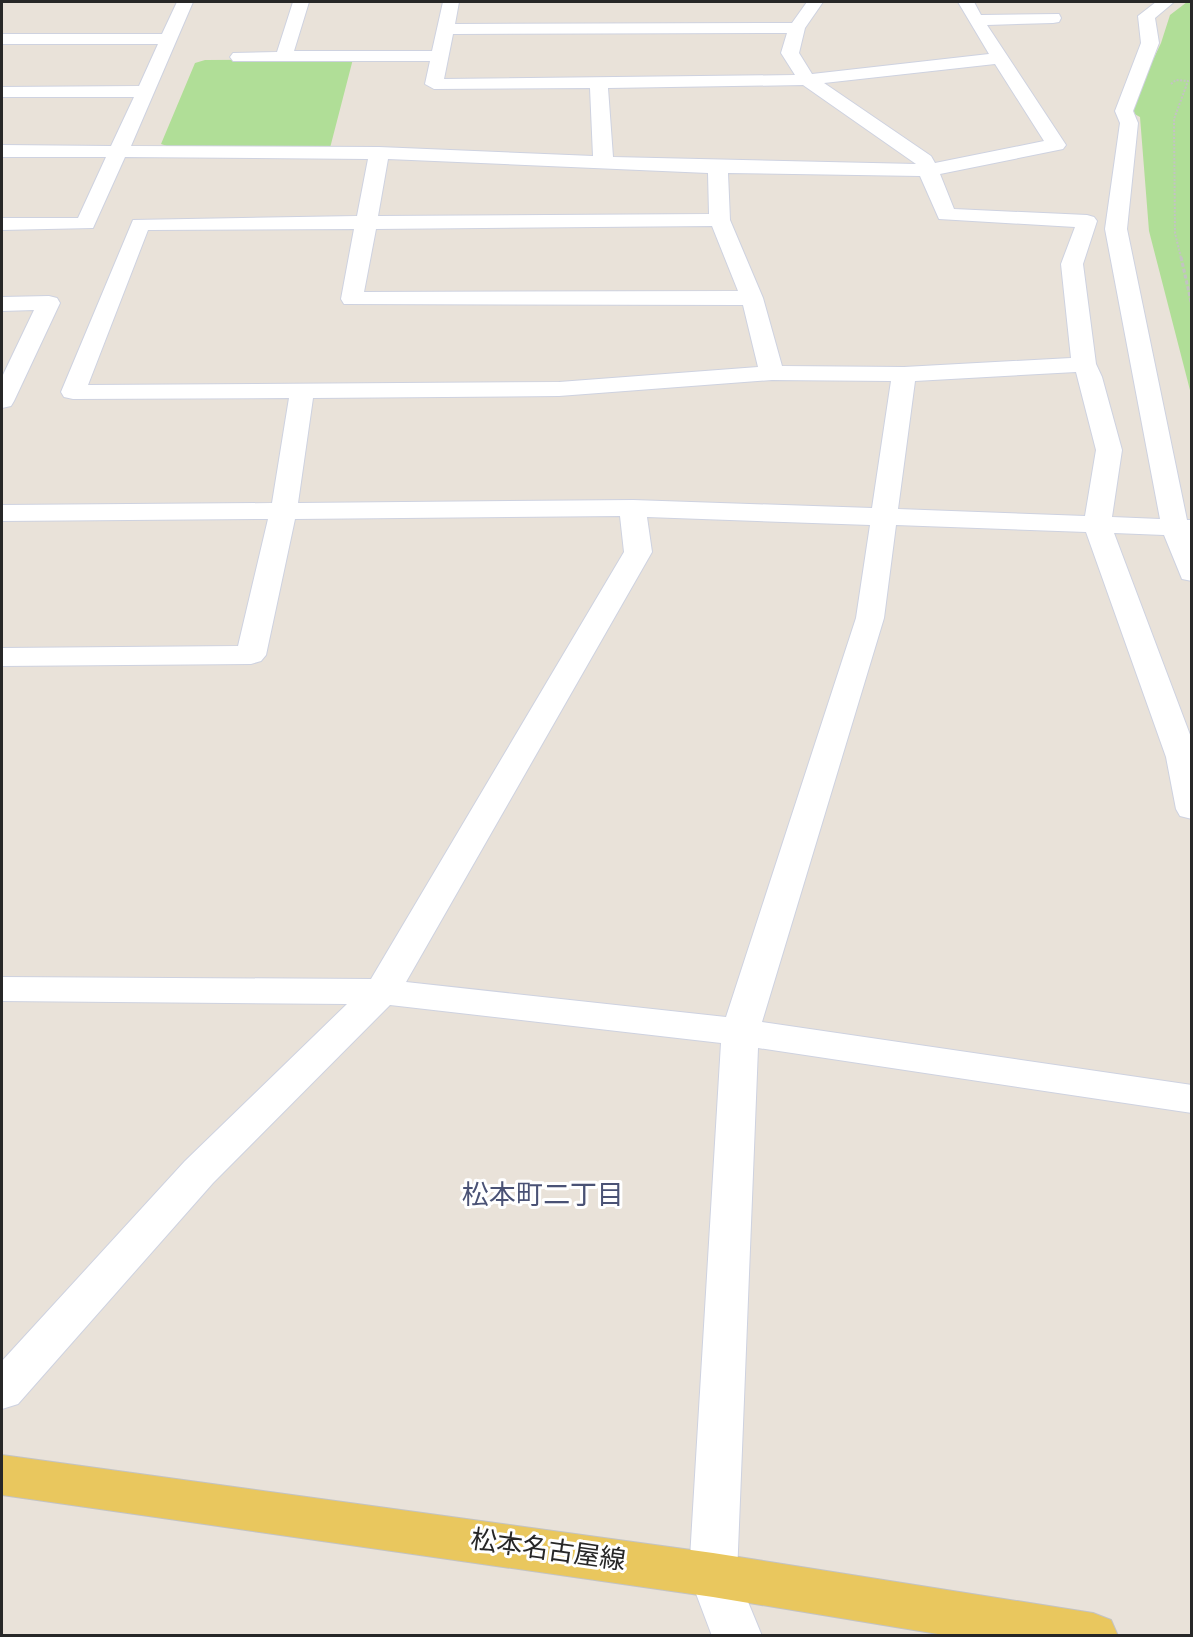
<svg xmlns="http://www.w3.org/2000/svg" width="1193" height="1637" font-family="'Sofia Sans Condensed','Noto Sans JP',sans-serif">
  <rect width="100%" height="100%" fill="#e9e2d9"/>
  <path fill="#b0de97" d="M1187,2H1191V394L1149,231L1140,117L1129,111L1161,43L1170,15Z
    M353,59L330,148L170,147L161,144L195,63L205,60Z"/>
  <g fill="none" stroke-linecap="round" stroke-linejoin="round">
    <g stroke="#ced2e0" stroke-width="2">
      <path id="minor" d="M177,2H193L131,146L379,147L593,156L590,88L434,89L425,84L430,61H233L230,57L233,53L277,52L293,2H309L294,51H432L443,2H459L455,24L792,23L807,2H823L805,28L799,53L812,74L989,54L958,2H974L981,15L1059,14L1061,18L1059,22L1053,23L987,25L1066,145L1063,149L940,174L954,209L1087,215L1094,217L1097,221L1083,264L1096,364L1102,377L1122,450L1112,517L1160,519L1105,229L1120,123L1115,111L1141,43L1138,16L1156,2H1174L1155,18L1159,43L1133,111L1138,123L1127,229L1187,520H1192V581L1182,579L1164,535L1114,533L1192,740V819L1180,816L1176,809L1166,757L1086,532L896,525L884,618L762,1022L1192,1085V1113L758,1048L737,1575L762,1636H712L689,1575L721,1043L390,1005L213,1183L18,1404L2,1409V1361L185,1161L347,1004L2,1001V977L371,979L624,552L620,516L295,519L266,655L261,661L251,664L2,666V648L238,646L268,519L2,521V505L272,503L289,398L73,399L64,397L61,392L133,220L357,216L368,159L125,157L93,228L2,230V218H78L106,157H2V145L111,146L134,97H2V87L139,86L158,44H2V34H162ZM787,33L781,53L795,75L444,79L453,34ZM995,64L1044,141L935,163L931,156L824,83ZM803,85L916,164L613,157L608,88ZM388,159L708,173L709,214L378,216ZM728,173L920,176L939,219L1075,227L1061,264L1071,358L904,367L782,366L763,298L730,220ZM712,226L738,291L364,292L376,229ZM354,229L341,299L344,304L743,305L758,367L559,382L88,385L148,230ZM1076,372L1096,450L1085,516L898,509L915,381ZM772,380L891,381L872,508L633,500L298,503L313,398L559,396ZM647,517L870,525L856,618L726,1017L406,982L652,552Z
        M49,296L57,298L60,303L14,401L11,406L2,408V377L34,310L2,311V297Z"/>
    </g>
    <g stroke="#c3c3c3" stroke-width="2">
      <path id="major" d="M2,1455L713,1553L1093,1613L1111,1620L1118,1636H950L713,1597L2,1495Z"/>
    </g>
    <path stroke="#c3c3c3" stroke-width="2" stroke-dasharray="2 1.5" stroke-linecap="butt" d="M1171,84L1176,80L1188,81L1174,119L1175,233L1181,258"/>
    <path stroke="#c3c3c3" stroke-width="3" stroke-dasharray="4 2" stroke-linecap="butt" d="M1181,257L1192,306"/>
    <use href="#minor" fill="#fff" fill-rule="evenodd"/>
    <use href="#major" fill="#e9c75e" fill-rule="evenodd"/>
  </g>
  <g text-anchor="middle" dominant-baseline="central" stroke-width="6" stroke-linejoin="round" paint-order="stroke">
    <g font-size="26" fill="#272727" stroke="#fff">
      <text transform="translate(548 1551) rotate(8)">松本名古屋線</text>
    </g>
    <g font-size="27" fill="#4a5275" stroke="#fff">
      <text x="543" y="1196">松本町二丁目</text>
    </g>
  </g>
  <rect width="1193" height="1637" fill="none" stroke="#272727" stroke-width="6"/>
</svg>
